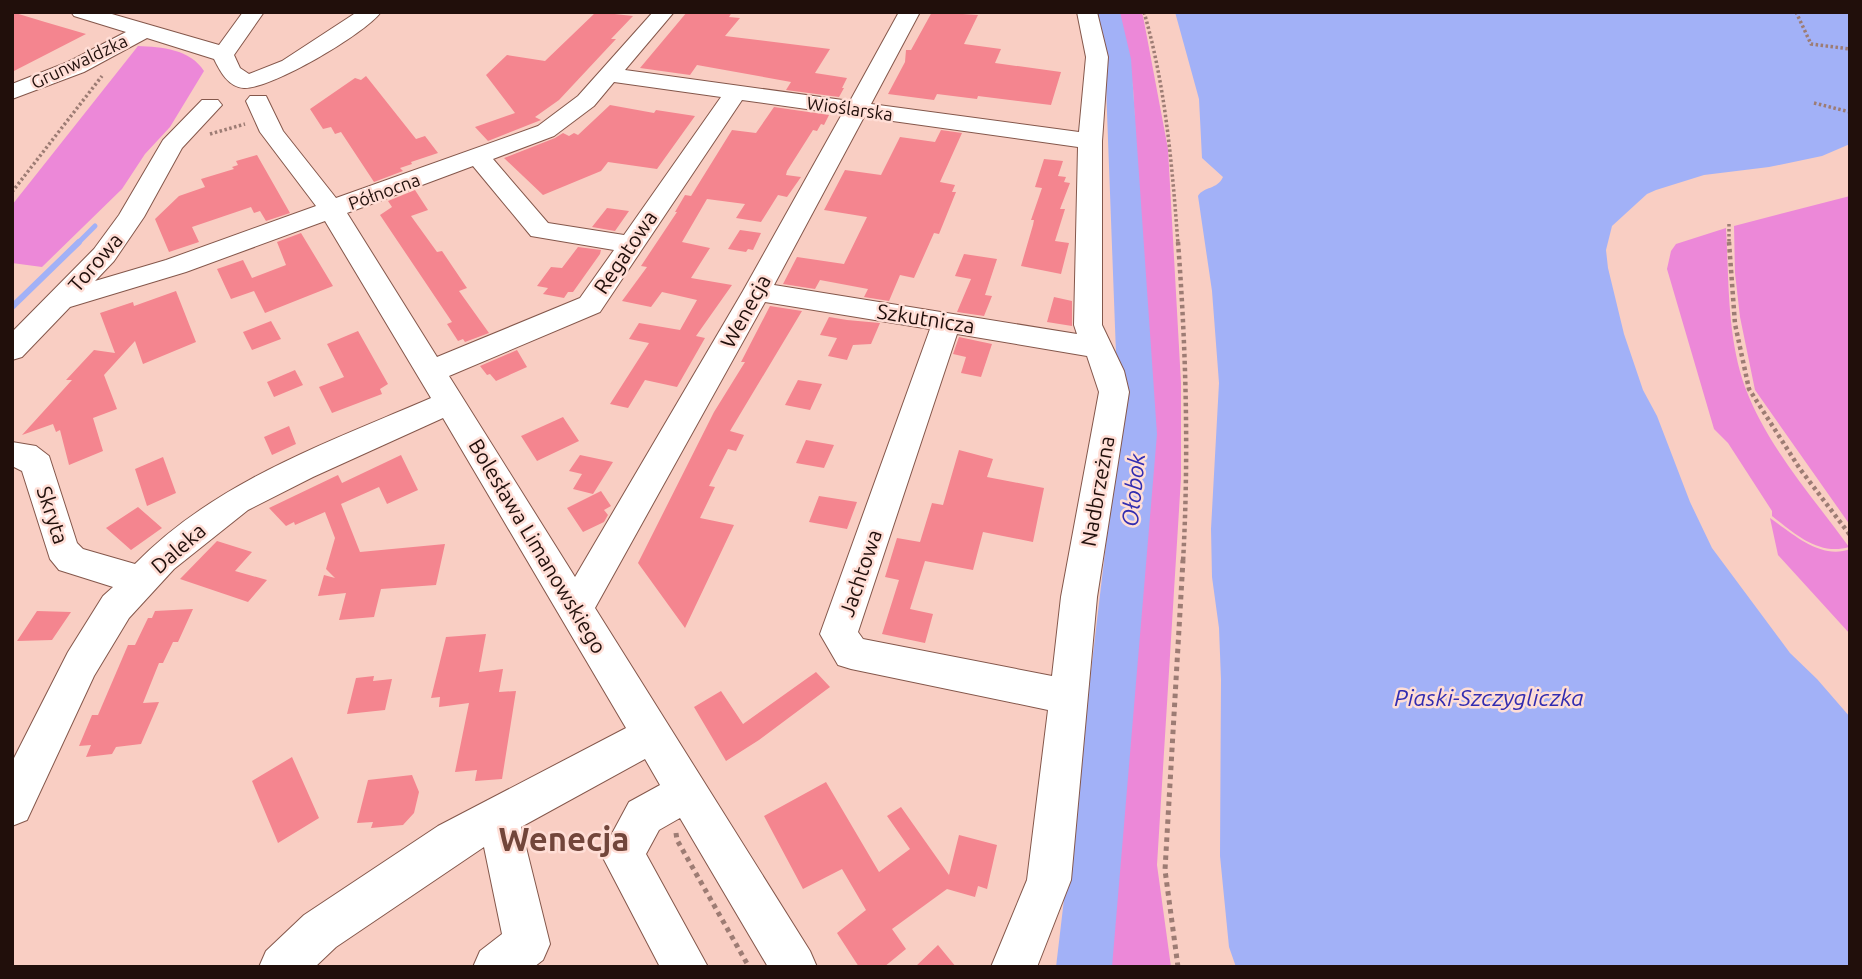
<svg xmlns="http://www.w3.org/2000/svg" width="1862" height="979" font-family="Ubuntu,sans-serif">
  <rect width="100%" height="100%" fill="#f9cec3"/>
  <path fill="#ec88d8" d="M1115,12H1141L1143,16L1168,149L1181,383V478L1157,865L1171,967H1109L1148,445V371L1133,88L1128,58Z
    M138,46C162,47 190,49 204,71L170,127L145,154L122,189L42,267L12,263V205Z
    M1850,196V525L1755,390L1740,317L1735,273L1734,226Z
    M1726,228C1729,280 1727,337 1745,387C1767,446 1812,496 1849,547C1819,556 1795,534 1772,516V511L1728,443L1714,429L1667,269L1671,251L1676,244Z
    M1770,518C1793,534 1821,560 1850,549V634L1778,555Z"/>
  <path fill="#a2b1f7" d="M1175,12H1850V144L1822,156L1769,167L1704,175L1656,190L1647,194L1612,226L1606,250L1608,268L1624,334L1643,390L1657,416L1690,502L1712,548L1790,653L1817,679L1850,717V967H1236L1229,947L1220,856L1221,680L1219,628L1212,577L1211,529L1219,383L1212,291L1198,196C1204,186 1217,190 1223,177L1202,158L1199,99Z"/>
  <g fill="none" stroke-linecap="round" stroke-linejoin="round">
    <path stroke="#a2b1f7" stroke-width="5" d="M77,244L95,226"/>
    <path stroke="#a2b1f7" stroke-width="6" d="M12,307L79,242"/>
    <path fill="#a2b1f7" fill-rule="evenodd" d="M1095,12H1120L1131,59L1157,434L1112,967H1056L1119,434L1105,59Z"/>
  </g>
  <path fill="#f4858f" d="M12,12L45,22L86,34L12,72Z
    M596,12L633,16L611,39H616L559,100L535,117L541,120L488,141L475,127L515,113L486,75L507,55L545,61Z
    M687,12H732L729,17L740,18L725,36L830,49L815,73L847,78L842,88H844L839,97L786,90L791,82L697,65L690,75L640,68Z
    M932,12L978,15L964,44L1001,49L995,63L1061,72L1051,105L978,96L977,99L937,94L934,100L888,94L905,62L906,50H911Z
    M366,76L416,139L425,136L438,153L411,162L412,164L400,168L403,171L374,182L341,132L335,134L331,127L323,129L310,109L355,78L361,80Z
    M610,105L654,113L656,110L695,116L657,169L608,162L601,171L543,195L504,158L555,138L563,133L569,136L574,133L578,135Z
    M774,107L829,115L824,125L821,124L817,131L813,130L787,171L786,175L801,177L787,197L778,195L761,222L736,218L745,204L707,199L682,242L710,248L691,278L732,285L696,336L705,338L677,387L645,380L628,408L610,404L649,343L629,339L639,323L680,330L697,300L662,292L651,307L622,301L647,267L641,266L677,212H675L685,195L691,196L732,130L756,133Z
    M941,130L962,133L940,182L955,185L952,192H956L939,234L934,233L914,278L900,275L889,301L864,297L868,289L820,280L815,289L783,284L797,257L844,264L867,217L824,210L845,170L881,175L900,137L935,142Z
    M257,155L290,213L266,221L260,211L254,213L251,207L192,227L199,242L169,252L155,219L179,196L205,187L201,179L234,169L232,167L238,165L236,161Z
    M1044,159L1063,161L1058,176L1066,177L1064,182L1070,183L1060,209H1065L1055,241L1069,243L1061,274L1021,266L1033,225L1034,220H1031L1042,188L1035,187Z
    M415,190L428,210L411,216L437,252L442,251L467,288L459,291L489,333L465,342L463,339L458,341L447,324L452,322L380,215L392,207L388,201Z
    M607,208L629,211L615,231L592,227Z
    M740,230L761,233L753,250L748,249L746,252L728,249Z
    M301,233L333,286L265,313L254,291L231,299L217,269L243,260L252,278L286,265L277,242Z
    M578,247L601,250L600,254L573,292H568L564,298L543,294L548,288L537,286L551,267L562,268Z
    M964,254L997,259L985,295L992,296L984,316L957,312L971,279L955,276Z
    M176,291L196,342L143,364L135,341L104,375L117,409L93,418L103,451L69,465L60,430L56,432L53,424L22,435L72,380H66L94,350L115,353L100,313L133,302L134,306Z
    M1054,297L1072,301V326L1047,322Z
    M770,306L802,311L730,431L744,435L736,451L728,449L709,486L715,487L700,518L734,525L685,628L638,563L714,412L745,362H741Z
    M829,317L847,320L880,323L871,344L853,345L847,360L828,356L837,338L820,335Z
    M271,321L281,339L252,350L243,332Z
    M358,331L388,384L380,389L382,394L332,413L319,387L344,377L327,344Z
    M959,337L992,344L981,377L961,373L966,357L953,354Z
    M517,350L527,367L496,381L490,374L487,375L480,366Z
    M295,370L303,385L274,397L267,382Z
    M798,380L822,384L810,410L785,405Z
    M563,417L579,441L537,461L521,436Z
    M289,426L296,444L272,455L264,437Z
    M806,440L834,445L824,468L796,463Z
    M959,450L993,459L987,477L1044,488L1033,542L983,532L973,570L925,561L910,609L933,614L925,643L882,634L899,580L885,577L897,538L920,542L932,503L943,505Z
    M401,455L418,490L387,504L379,487L341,504L360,552L445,544L436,585L381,589L374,617L339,620L346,593L318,596L324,575L335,578L326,569L335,538L325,512L295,525L294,522L286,526L269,508L338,475L342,483Z
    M580,455L613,462L593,494L573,489L582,474L569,471Z
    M163,457L176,493L147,506L135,469Z
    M601,491L611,506L604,510L608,515L604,522L583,532L567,508Z
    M819,496L857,502L847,529L809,522Z
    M138,507L162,528L131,550L106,528Z
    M217,541L252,552L235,571L267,580L248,602L180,579Z
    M193,609L178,642H173L163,663H159L143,703L159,702L141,744L116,747L112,754L86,757L91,745L79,746L92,715H98L128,645H135L148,618H152L155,611Z
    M37,611L71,612L52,640L17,641Z
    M486,634L479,672L503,669L499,692L516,691L502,779L475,781L477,770L455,772L469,703L439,707L440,697L431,698L446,637Z
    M816,672L830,687L759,740L726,761L694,707L721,691L743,724Z
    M374,676L373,681L392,679L385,710L347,714L356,678Z
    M292,757L319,818L278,843L252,781Z
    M412,775L419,792L414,813L403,825L371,828L373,822L357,823L368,780Z
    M826,782L879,872L910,849L887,816L901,807L949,875L959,835L997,845L987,889L978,886L975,897L947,889L892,929L906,949L884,967H859L837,933L866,910L842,869L803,889L764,816Z
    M938,945L956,967H915Z"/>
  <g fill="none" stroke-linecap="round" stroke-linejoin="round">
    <g stroke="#84574b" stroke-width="2">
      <path id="minor" d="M71,12H105L219,45L243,12H264L234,55L240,68L249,74L282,61L357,12H381C365,34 271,89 244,88C228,87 220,71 214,59L147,38L84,72L12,99V84L68,62L126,32L74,16Z
        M653,12H674L625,70L850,101L899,12H920L871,104L1079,132L1086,57L1077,12H1097L1108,57L1102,141V325L1124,371L1129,392L1097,597L1071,880L1037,967H991L1027,880L1048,710L851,669L838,665L820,634L930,329L765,302L595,608L810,951L817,967H768L680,818L659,830L646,854L708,967H660L601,854L629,802L660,785L645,759L521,827L550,944L543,960L534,967H473L480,951L502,934L484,847L336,947L315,967H259L266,951L304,915L438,826L626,728L443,418L313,477L248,510L174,569L129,618L94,676L27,820L12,826V762L68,652L103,596L113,587L59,570L50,559L22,471L12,466V442L36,446L49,456L77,543L83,549L135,564C216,481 327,443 431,398L325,221L186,272L70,307L22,357L12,360V332L94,249L119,215L163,140L202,100H218L222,105L182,148L144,217L114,261L95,281L166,260L316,206L260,132L246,101L250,96H266L283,131L336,198L538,126L578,96ZM614,82L721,97L624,235L548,223L493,159L554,136L594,106ZM742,100L842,114L743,291L575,577L449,376L600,312ZM864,117L1078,147L1074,325L1077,334L774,285ZM473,166L531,236L614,250L580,298L437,357L347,213ZM957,334L1087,356L1099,392L1061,597L1052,676L863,639L858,632Z"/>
    </g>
    <path stroke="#9d7c74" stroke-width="3.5" stroke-dasharray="2.5 2.5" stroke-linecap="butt" d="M1144,12C1166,88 1172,165 1178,244
      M1796,12L1811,44L1850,49
      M1814,103L1850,112
      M210,134L245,124
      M12,192L102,76
      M1729,224V244"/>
    <path stroke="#9d7c74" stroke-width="4.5" stroke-dasharray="3.5 3.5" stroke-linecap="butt" d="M1178,242C1186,348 1189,455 1183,562
      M1729,242L1735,324L1749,389L1800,469L1850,535"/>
    <path stroke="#9d7c74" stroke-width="5" stroke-dasharray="4.5 4.5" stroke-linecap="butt" d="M676,833L677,840L749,967
      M1178,967L1165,870L1183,560"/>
    <use href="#minor" fill="#fff" fill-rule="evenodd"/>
  </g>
  <g text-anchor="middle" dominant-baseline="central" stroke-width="5" stroke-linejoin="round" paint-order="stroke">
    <g font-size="18" fill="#210f0b" stroke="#ffded6">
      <text transform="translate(79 61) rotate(-25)">Grunwaldzka</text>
      <text transform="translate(850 108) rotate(8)">Wioślarska</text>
      <text transform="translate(384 191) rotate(-20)">Północna</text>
    </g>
    <g font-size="21" fill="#210f0b" stroke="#ffded6">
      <text transform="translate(625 252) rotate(-56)">Regatowa</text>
      <text transform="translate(95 262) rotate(-49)">Torowa</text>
      <text transform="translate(745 311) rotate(-61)">Wenecja</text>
      <text transform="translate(926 318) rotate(9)">Szkutnicza</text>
      <text transform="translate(1097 491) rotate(-80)">Nadbrzeżna</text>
      <text transform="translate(53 515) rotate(72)">Skryta</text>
      <text transform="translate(538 546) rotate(59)">Bolesława Limanowskiego</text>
      <text transform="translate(178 548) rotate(-41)">Daleka</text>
      <text transform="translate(860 573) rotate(-71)">Jachtowa</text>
    </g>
    <g font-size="23" font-style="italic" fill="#322cb0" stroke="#ffded6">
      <text transform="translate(1133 490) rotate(-84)">Ołobok</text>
      <text x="1489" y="697">Piaski-Szczygliczka</text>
    </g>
    <g font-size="33" font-weight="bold" fill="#72463b" stroke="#ffded6">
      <text x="564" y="838">Wenecja</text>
    </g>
  </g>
  <rect width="1862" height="979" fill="none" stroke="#210f0b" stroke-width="28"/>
</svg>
